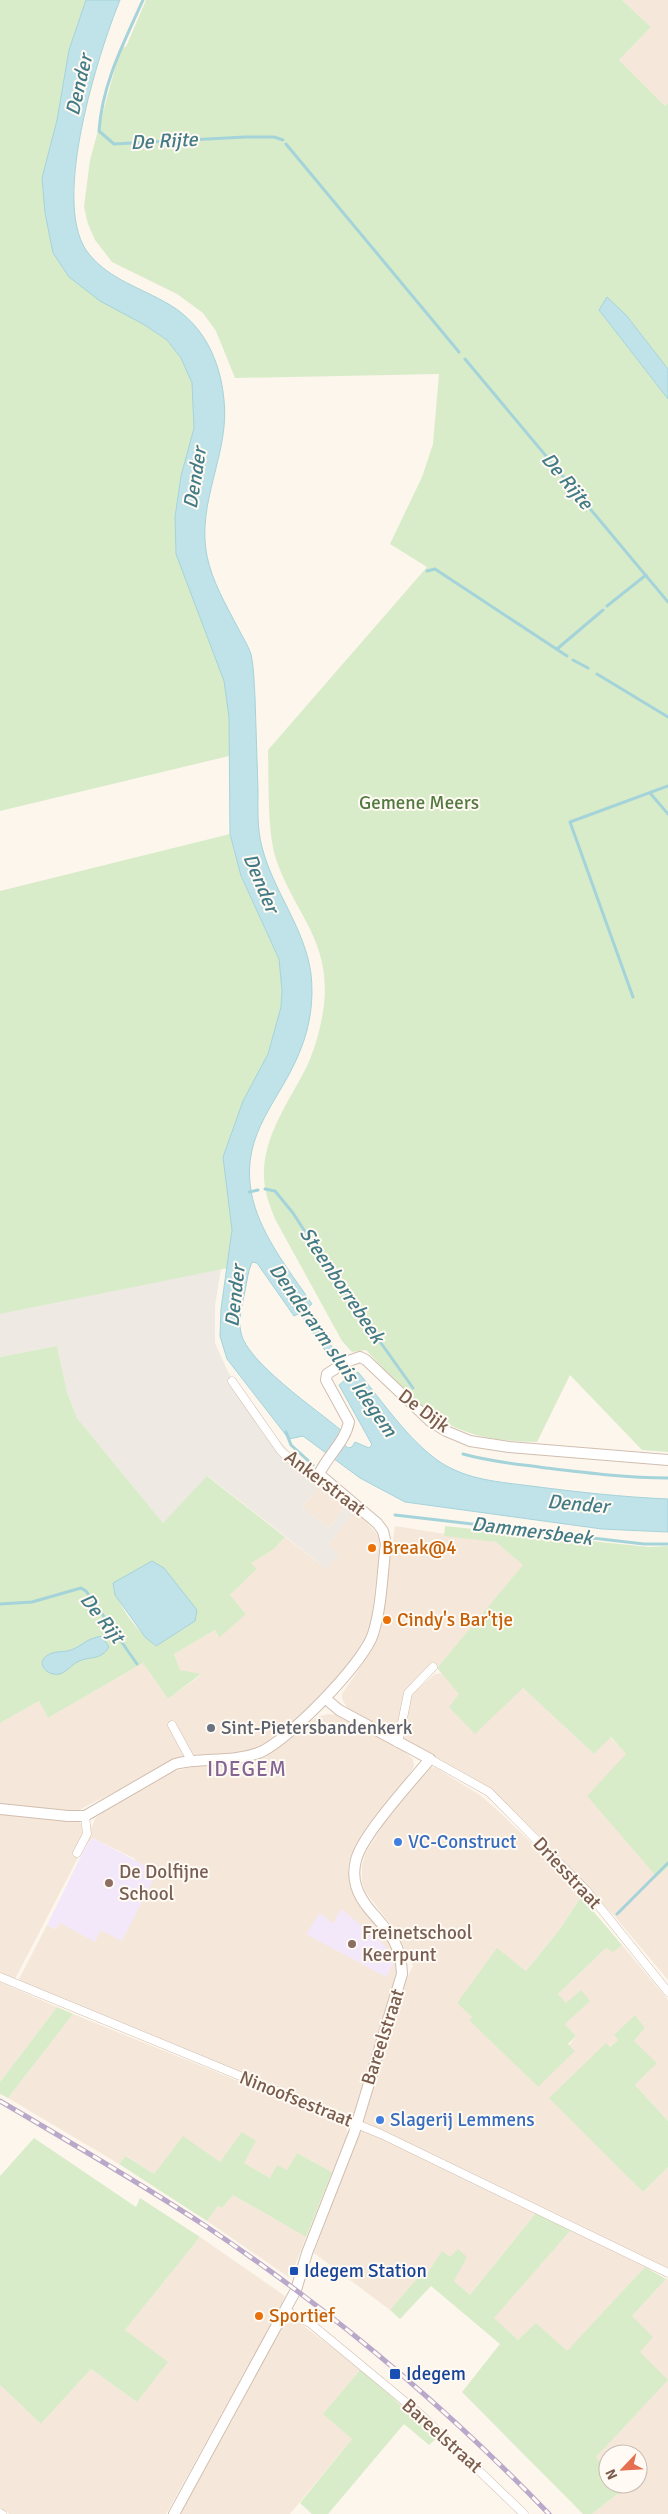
<svg xmlns="http://www.w3.org/2000/svg" width="668" height="2514" font-family="Signika,sans-serif">
  <rect width="100%" height="100%" fill="#fdf6ec"/>
  <path fill="#f5e8da" d="M622,0H668V103L665,106L619,60L651,27Z
    M323,1482L347,1503L329,1528L302,1507Z
    M355,1510L381,1538L371,1623L363,1643L346,1666L326,1692L289,1725L265,1743L243,1753L195,1755L181,1758L71,1814L0,1806V1723L39,1701L48,1718L143,1663L168,1699L201,1675L180,1670L174,1654L215,1630L218,1637L246,1614L230,1595L257,1569L250,1563L274,1549L285,1537L327,1569L328,1546Z
    M395,1526L496,1542L524,1565L437,1668L434,1665L405,1693L396,1736L348,1709L342,1699V1694L372,1650L380,1633Z
    M446,1673L523,1688L594,1754L610,1737L627,1754L657,1877L668,1867V1980L616,1918L550,1846L491,1788L403,1738L408,1701L413,1693L435,1674Z
    M328,1714L338,1715L401,1749L413,1759L414,1766L406,1782L365,1832L351,1855L348,1867L351,1888L396,1948L398,1974L356,2112L350,2115L18,1981L47,1925L55,1929L60,1922L95,1941L100,1930L122,1940L128,1926L135,1859L93,1838L87,1844L85,1843L95,1819L100,1814L164,1774L200,1765L242,1764L259,1758L306,1723L320,1716Z
    M431,1767L436,1768L480,1795L495,1808L537,1848L581,1897L560,1929L526,1971L497,1949L470,2020L538,2087L576,2036L565,2024V2003L558,1994L606,1948L613,1951L622,1945L668,2000V2121L635,2085L652,2068L634,2041L645,2028L614,2035L618,2040L609,2047L606,2043L618,2166L643,2192L668,2167V2269L363,2123L403,1986L413,1966L396,1931L366,1893L362,1883V1865L365,1854L385,1822Z
    M0,1814L78,1821L85,1828L79,1856L15,1979L0,1972Z
    M0,1982L57,2007L0,2082Z
    M73,2014L345,2124L348,2134L332,2172L297,2153L287,2170L270,2178L244,2163L220,2162L160,2167L154,2174L127,2156L119,2164L8,2098Z
    M361,2128L536,2213L470,2295L454,2281L450,2258L425,2277L421,2275L390,2310L314,2253Z
    M233,2195L306,2237L290,2278L207,2221L218,2206L222,2208Z
    M571,2230L645,2267L567,2352L518,2340L493,2318Z
    M200,2237L285,2296L279,2312L166,2514H10L0,2508V2385L41,2424L91,2369L137,2402L125,2330Z
    M666,2279H668V2514H592L625,2488L621,2484H638V2454H608V2470L596,2457L620,2430L640,2352L632,2316Z
    M290,2319L296,2320L361,2369L324,2414L352,2439L290,2514H180L276,2333Z"/>
  <path fill="#efe9e4" d="M221,1269L215,1306V1343L228,1372L271,1432L301,1464L312,1471L323,1482L302,1507L329,1528L347,1503L355,1510L328,1546L339,1554L327,1569L208,1476L163,1523L77,1418L67,1392L57,1346L0,1357V1314Z"/>
  <path fill="#f3e8fa" d="M93,1838L157,1872L122,1941L100,1930L95,1942L60,1923L55,1929L47,1925L87,1844Z
    M341,1909L380,1941L396,1959L386,1977L306,1934L320,1913L333,1924Z"/>
  <path fill="#d8ecc9" fill-rule="evenodd" d="M0,0H86L69,50L57,120L43,178L45,213L143,324L167,340L181,358L192,383L194,428L181,476L175,517L176,554L224,681L229,717V756L0,811Z
    M146,0H622L651,27L619,60L665,106L668,103V369L626,315L599,310L668,399V1452L642,1450L570,1375L537,1442C447,1441 424,1412 366,1350L352,1352L342,1341L275,1219C270,1206 265,1193 264,1179C262,1138 287,1105 305,1070C315,1050 321,1027 324,1005C331,940 294,913 276,859C267,831 269,780 268,750L427,567L390,544L422,477L433,444L439,374L235,378L216,331L203,313L177,294L112,262L95,240L88,224L84,207L90,160L121,46L126,47Z
    M230,834L241,877L279,959L282,990L281,1007L268,1054L243,1101L223,1157L232,1230L228,1268L0,1314V891Z
    M57,1346L67,1392L77,1418L163,1523L207,1476L285,1537L274,1549L251,1563L257,1569L230,1595L246,1614L219,1638L215,1630L174,1654L180,1670L201,1674L168,1699L143,1663L48,1718L39,1701L0,1723V1357ZM113,1583L195,1621L156,1646C138,1632 117,1606 113,1583Z
    M445,1526L649,1547L668,1546V1867L657,1877L587,1796L626,1754L611,1737L594,1754L523,1688L475,1734L449,1707L459,1694L437,1668L523,1565L496,1542L444,1536Z
    M581,1897L622,1945L613,1952L606,1948L558,1994L566,2003L581,1990L590,2001L565,2024L576,2036L568,2044L575,2051L538,2087L469,2020L472,2017L457,2003L497,1948L526,1971L560,1929Z
    M57,2007L73,2014L8,2098L0,2094V2082Z
    M635,2015L645,2028L634,2041L657,2063L635,2085L668,2121V2167L643,2192L549,2098L606,2043L610,2047L618,2040L614,2035Z
    M242,2132L256,2141L244,2163L270,2178L277,2165L287,2170L297,2153L332,2172L306,2237L233,2195L222,2208L218,2206L207,2221L119,2164L126,2156L154,2174L183,2136L220,2162Z
    M34,2138L136,2207L140,2198L200,2237L125,2330L168,2362L137,2402L91,2369L41,2424L0,2385V2176Z
    M536,2213L571,2230L494,2318L518,2340L536,2323L567,2351L645,2267L666,2279L632,2316L653,2337L640,2352L668,2380L596,2457L608,2470V2484H621L625,2488L592,2514H583L462,2392L500,2344L431,2286L400,2319L390,2310L421,2274L425,2277L442,2251L450,2257L458,2249L467,2257L454,2281L470,2295Z
    M361,2369L437,2438L429,2445L404,2424L328,2514H312L300,2503L352,2439L323,2414Z"/>
  <path fill="#bfe3e8" stroke="#a5d3da" fill-rule="evenodd" d="M86,0H120C98,54 52,199 86,250C105,277 136,286 163,301C202,321 220,358 224,400C230,453 196,502 207,556C212,581 226,605 238,628C242,636 248,645 251,654C254,668 254,683 255,697C256,728 257,759 258,790C258,809 257,829 262,847C273,891 305,928 311,974C314,1000 310,1027 300,1051C281,1100 241,1132 251,1191C258,1232 289,1270 312,1304L306,1309L352,1376L358,1372C383,1402 408,1440 440,1462C467,1480 500,1482 531,1486C577,1492 622,1497 668,1499V1532L602,1529L405,1502L360,1478L303,1436L289,1439L227,1359L220,1336L221,1309L232,1230L223,1157L243,1101L268,1054L281,1007L282,990L279,959L241,876L230,834L229,717L224,681L176,554L175,517L181,476L194,428L192,383L181,358L167,340L143,324L100,301L69,277L53,253L45,213L42,178L57,120L69,50ZM252,1262L257,1263L294,1316L300,1313L345,1380L339,1385L370,1441L372,1445L369,1448L355,1442L352,1447L348,1448L340,1441L342,1431C317,1410 247,1362 241,1333C238,1319 242,1305 245,1291C247,1281 248,1271 252,1262Z
    M607,297L626,315L668,369V399L599,310Z
    M152,1561L164,1568L197,1610L195,1621L156,1646L145,1637L115,1595L113,1583Z
    M102,1636L109,1647C101,1660 92,1656 79,1661C72,1664 68,1671 60,1674C48,1677 34,1663 48,1655C56,1650 63,1653 71,1650C84,1645 85,1639 102,1636Z"/>
  <g fill="none" stroke-linecap="round" stroke-linejoin="round">
    <path stroke="#a5d3da" stroke-width="3" d="M143,0C124,42 102,84 99,131L114,144L245,137H274L283,140
      M286,144L459,352
      M465,359L668,602
      M427,571L435,569L567,656
      M607,606L646,575
      M557,649L603,610
      M573,660L588,668
      M597,674L668,717
      M650,793L668,814
      M633,997L570,822L668,786
      M265,1189L275,1191L293,1213L339,1284L413,1388
      M249,1192L258,1190
      M286,1432L291,1445L313,1465
      M463,1454C491,1462 518,1464 546,1468C587,1473 627,1478 668,1478
      M395,1515L644,1544H668
      M0,1604L32,1602L81,1588L86,1591L137,1664
      M617,1914L668,1863"/>
    <g stroke="#d1beb0" stroke-width="9">
      <path id="minor" d="M232,1381L281,1451L307,1474H319
        M172,1725L191,1760
        M398,1743L408,1693L433,1667
        M430,1759L489,1792L586,1890L668,1992
        M77,1853L87,1834L85,1816
        M0,1977L381,2134L668,2273
        M285,2310L310,2323L420,2414L524,2514
        M0,2513L2,2514"/>
    </g>
    <g stroke="#d1beb0" stroke-width="12">
      <path id="tertiary" d="M0,1809L68,1816H85L175,1764C202,1757 231,1763 258,1753C286,1743 364,1663 373,1634C382,1606 382,1573 386,1544L383,1531L377,1523L319,1474C328,1455 345,1442 349,1422L326,1380L327,1374L346,1362L360,1357L366,1360L430,1421L446,1431L470,1441L509,1447L668,1460
        M174,2514L296,2290L307,2253L354,2133L402,1974C401,1943 389,1932 369,1909C357,1894 351,1879 356,1860C362,1835 412,1781 430,1759L339,1710L326,1699"/>
    </g>
    <use href="#minor" stroke="#fff" stroke-width="8"/>
    <use href="#tertiary" stroke="#fff" stroke-width="10"/>
    <g stroke="#b9a8c9" stroke-width="5">
      <path id="rail" d="M0,2101C70,2142 140,2183 207,2227C331,2310 446,2407 549,2514"/>
    </g>
    <use href="#rail" stroke="#fffaf3" stroke-width="3" stroke-dasharray="9" stroke-linecap="butt"/>
  </g>
  <g fill="#e8710a" stroke="#fffaf3" stroke-width="2">
    <circle cx="372" cy="1548" r="5"/>
    <circle cx="387" cy="1620" r="5"/>
    <circle cx="259" cy="2316" r="5"/>
  </g>
  <circle fill="#6b7280" stroke="#fffaf3" stroke-width="2" cx="211" cy="1728" r="5"/>
  <g fill="#3f7fe0" stroke="#fffaf3" stroke-width="2">
    <circle cx="398" cy="1842" r="5"/>
    <circle cx="380" cy="2120" r="5"/>
  </g>
  <g fill="#8d6e63" stroke="#fffaf3" stroke-width="2">
    <circle cx="109" cy="1883" r="5"/>
    <circle cx="352" cy="1944" r="5"/>
  </g>
  <g fill="#1a4fb4" stroke="#fffaf3" stroke-width="2">
    <rect x="289" y="2266" width="10" height="10" rx="2.5"/>
    <rect x="389" y="2368" width="12" height="12" rx="2.5"/>
  </g>
  <g text-anchor="middle" dominant-baseline="central" stroke-width="4" stroke-linejoin="round" paint-order="stroke">
    <g font-size="19" fill="#537a41" stroke="#fffaf3">
      <text x="419" y="803">Gemene Meers</text>
    </g>
    <g font-size="19" fill="#7a5c4d" stroke="#fffaf3">
      <text transform="translate(424 1411) rotate(37)">De Dijk</text>
      <text transform="translate(325 1483) rotate(37)">Ankerstraat</text>
      <text transform="translate(567 1873) rotate(47)">Driesstraat</text>
      <text transform="translate(383 2037) rotate(-72)">Bareelstraat</text>
      <text transform="translate(296 2099) rotate(22)">Ninoofsestraat</text>
      <text transform="translate(442 2436) rotate(42)">Bareelstraat</text>
    </g>
    <g font-size="19" fill="#c56008" stroke="#fffaf3" text-anchor="start">
      <text x="382" y="1548">Break@4</text>
      <text x="397" y="1620">Cindy's Bar'tje</text>
      <text x="269" y="2316">Sportief</text>
    </g>
    <g font-size="19" fill="#5b616d" stroke="#fffaf3" text-anchor="start">
      <text x="221" y="1728">Sint-Pietersbandenkerk</text>
    </g>
    <g font-size="19" fill="#366cbe" stroke="#fffaf3" text-anchor="start">
      <text x="408" y="1842">VC-Construct</text>
      <text x="390" y="2120">Slagerij Lemmens</text>
    </g>
    <g font-size="19" fill="#785e54" stroke="#fffaf3" text-anchor="start">
      <text x="119" y="1872">De Dolfijne<tspan x="119" dy="22">School</tspan></text>
      <text x="362" y="1933">Freinetschool<tspan x="362" dy="22">Keerpunt</tspan></text>
    </g>
    <g font-size="19" fill="#164399" stroke="#fffaf3" text-anchor="start">
      <text x="304" y="2271">Idegem Station</text>
      <text x="406" y="2374">Idegem</text>
    </g>
    <g font-size="20" font-style="italic" fill="#437c86" stroke="#fffaf3">
      <text transform="translate(79 85) rotate(-77)">Dender</text>
      <text transform="translate(164 141) rotate(-3)">De Rijte</text>
      <text transform="translate(195 478) rotate(-81)">Dender</text>
      <text transform="translate(567 481) rotate(50)">De Rijte</text>
      <text transform="translate(261 883) rotate(67)">Dender</text>
      <text transform="translate(342 1285) rotate(56)">Steenborrebeek</text>
      <text transform="translate(235 1296) rotate(-84)">Dender</text>
      <text transform="translate(333 1350) rotate(55)">Denderarm sluis Idegem</text>
      <text transform="translate(578 1504) rotate(5)">Dender</text>
      <text transform="translate(532 1531) rotate(7)">Dammersbeek</text>
      <text transform="translate(102 1618) rotate(52)">De Rijt</text>
    </g>
    <g font-size="21" letter-spacing="1" fill="#846695" stroke="#fffaf3">
      <text x="247" y="1769">IDEGEM</text>
    </g>
  </g>
  <g transform="translate(623 2469) rotate(245)"><circle r="24" fill="#fffaf3" stroke="#cabbb1"/>
  <path d="M0-4L9 19L0 12L-9 19Z" fill="#e76f51"/>
  <text y="-8" font-size="14" font-weight="bold" text-anchor="middle" fill="#7a5c4d">N</text>
  </g>
</svg>
